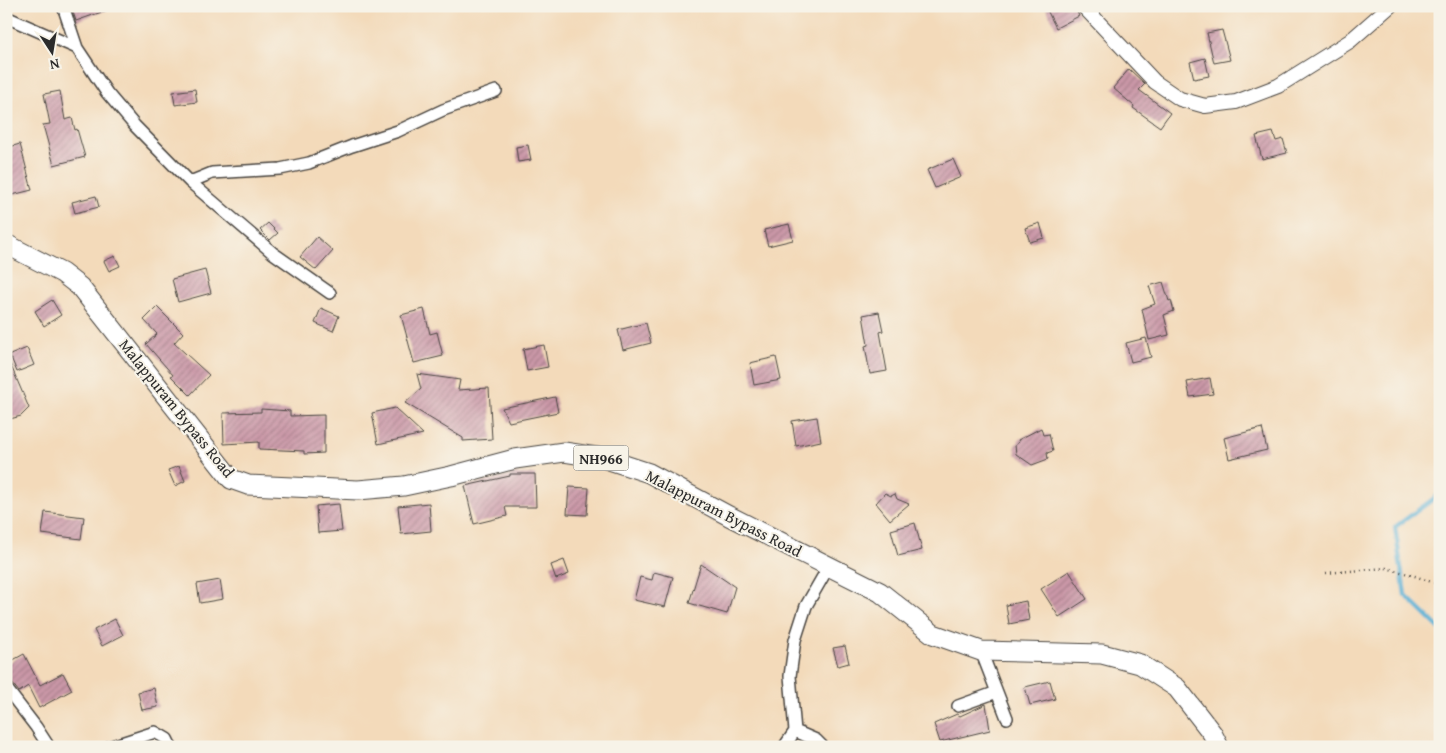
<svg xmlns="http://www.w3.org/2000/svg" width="1446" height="753" font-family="'Gentium Book Plus',serif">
  <defs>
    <pattern id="building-hatch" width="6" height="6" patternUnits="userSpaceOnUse" patternTransform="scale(1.25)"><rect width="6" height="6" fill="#cb98a8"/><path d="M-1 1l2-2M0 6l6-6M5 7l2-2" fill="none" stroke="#a57c89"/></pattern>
  </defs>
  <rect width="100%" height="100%" fill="#f7f3e8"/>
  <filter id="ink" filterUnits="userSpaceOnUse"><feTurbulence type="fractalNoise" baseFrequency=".02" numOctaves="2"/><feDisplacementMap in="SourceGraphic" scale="10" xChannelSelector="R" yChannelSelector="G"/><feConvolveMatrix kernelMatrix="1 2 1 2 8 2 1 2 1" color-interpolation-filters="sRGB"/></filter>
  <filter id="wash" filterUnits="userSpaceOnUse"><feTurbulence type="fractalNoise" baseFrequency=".0096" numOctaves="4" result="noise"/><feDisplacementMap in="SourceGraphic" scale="20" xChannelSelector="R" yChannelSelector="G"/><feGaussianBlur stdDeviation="1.12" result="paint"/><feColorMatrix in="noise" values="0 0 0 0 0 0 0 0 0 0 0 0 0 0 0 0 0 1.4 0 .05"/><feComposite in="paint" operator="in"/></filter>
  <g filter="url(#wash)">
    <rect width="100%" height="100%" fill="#f3daba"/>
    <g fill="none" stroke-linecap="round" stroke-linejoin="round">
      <path stroke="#57add3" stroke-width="4.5" d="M1440,494L1395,527L1405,595L1440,629"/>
    </g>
    <g id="blocks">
      <path fill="url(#building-hatch)" d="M71,6H113V8L76,21Z
        M1045,6H1074L1079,16L1056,28Z
        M1222,30L1230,60L1214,63L1207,33Z
        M1205,58L1209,76L1194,79L1190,62Z
        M1129,69L1145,84L1139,90L1170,113L1160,127L1133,108L1134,106L1113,88Z
        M195,89L197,102L175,105L173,92Z
        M60,91L65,120L72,118L75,130L77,129L85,157L54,165L43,125L50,124L44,94Z
        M1273,132L1276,141L1283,139L1287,153L1262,159L1256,136Z
        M20,144L32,190L8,196L6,189V148Z
        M528,145L531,160L518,162L516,147Z
        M953,159L961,177L935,188L927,170Z
        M96,196L99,207L75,213L72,202Z
        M268,223L278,233L270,240L260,230Z
        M1040,223L1044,238L1030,242L1025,228Z
        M789,224L793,240L768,246L764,230Z
        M317,237L333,251L316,270L300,257Z
        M115,256L120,266L109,271L104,261Z
        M205,270L211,293L178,302L172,279Z
        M1163,282L1169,301L1171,300L1174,311L1164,315L1169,335L1149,340L1142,309L1155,304L1149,286Z
        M52,300L61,315L44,326L35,311Z
        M157,307L183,333L174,343L209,375L190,395L171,376L173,375L146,344L157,334L144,320Z
        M321,308L339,316L333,331L315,323Z
        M424,309L430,334L437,332L443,356L414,363L401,315Z
        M879,312L883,331L880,332L887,371L870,374L865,346L868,345L863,315Z
        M646,323L651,343L623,350L618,330Z
        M1146,338L1151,357L1131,362L1126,343Z
        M544,345L548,367L527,371L523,349Z
        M27,348L34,365L17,372L10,355Z
        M6,354L29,408L21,416L10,419L6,411Z
        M776,357L781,380L754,385L750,363Z
        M417,374L460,380L458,390L489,388L492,439L463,441V438L405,403L421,389Z
        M1210,378L1213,394L1190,397L1187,382Z
        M555,397L558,412L509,422L502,408Z
        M395,408L423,434L378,444L372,413Z
        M261,409L290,411V416L324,415V453L304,454V451L259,449V442L224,444L223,413L261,412Z
        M817,417L821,441L796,446L792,421Z
        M1041,428L1043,435L1049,434L1053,451L1047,453L1048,459L1032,465L1016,454L1015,445L1019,442L1018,440Z
        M1262,428L1267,450L1229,459L1224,438Z
        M179,466L185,481L175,486L168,470Z
        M510,474H535L536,507H505L507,516L474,524L465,486L510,476Z
        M569,487L589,488L587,515L567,514Z
        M885,493L891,496L895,494L897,499L909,504L890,520L876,503Z
        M429,503L431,531L401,534L398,506Z
        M339,504L342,531L318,533L316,506Z
        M45,512L84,517L81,539L42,534Z
        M915,523L922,550L898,556L891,530Z
        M564,560L569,574L556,579L551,565Z
        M701,564L735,587L727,614L689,603Z
        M1069,571L1087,599L1059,617L1041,589Z
        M654,572L673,577L665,607L634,600L640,577L652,580Z
        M220,580L223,599L200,603L197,584Z
        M1026,601L1029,620L1009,624L1006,605Z
        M115,619L123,635L102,646L94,630Z
        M845,646L849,663L838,666L833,648Z
        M24,654L40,685L63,673L72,690L39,708L28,686L19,692L12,683L6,681V664Z
        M1050,681L1055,699L1030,705L1025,687Z
        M154,688L158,707L142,710L138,692Z
        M986,704L990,730L940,742L934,724L957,714L960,716Z"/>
    </g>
  </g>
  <g filter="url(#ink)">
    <use href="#blocks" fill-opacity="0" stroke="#494540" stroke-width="1"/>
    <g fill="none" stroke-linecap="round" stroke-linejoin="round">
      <g stroke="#494540" stroke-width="14">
        <path id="minor" d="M63,6L77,48L107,93L135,126L190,182L273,253L330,293
          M6,17L77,48
          M190,182L212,173L280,169L309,163L352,146L398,131L443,110L496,91
          M981,651L1007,718
          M6,688L36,727L49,747
          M958,706L997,692
          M795,731L790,676L795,640L806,606L829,566
          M109,747L155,732L167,739L171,747
          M784,747L795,731L816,740L823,747"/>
      </g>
      <g stroke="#494540" stroke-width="16">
        <path id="tertiary" d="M1083,6L1155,82L1180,99L1205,106L1236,102L1278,86L1350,41L1390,6"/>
      </g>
      <g stroke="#494540" stroke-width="21">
        <path id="trunk" d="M6,244L62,273L80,287L231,479L248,485L358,490L404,486L451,476L515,459L564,452L603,458L649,473L729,516L880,592L933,634L981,651L1102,654L1140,664L1177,688L1212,733L1219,747"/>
      </g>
      <path stroke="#494540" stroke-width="2.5" stroke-dasharray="1 4" stroke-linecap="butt" d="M1326,573L1386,568L1412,575L1440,585"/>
      <use href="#minor" stroke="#fff" stroke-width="11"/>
      <use href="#tertiary" stroke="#fff" stroke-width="14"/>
      <use href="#trunk" stroke="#fff" stroke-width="19"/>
    </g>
  </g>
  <g text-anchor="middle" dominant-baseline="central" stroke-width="4" stroke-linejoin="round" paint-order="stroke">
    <rect fill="#f7f3e8" stroke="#686764" stroke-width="1" x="573.5" y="445.5" width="55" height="25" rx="4"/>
    <g font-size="15" font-weight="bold" fill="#2b2b2b">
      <text x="601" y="458">NH966</text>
    </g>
    <g font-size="16" fill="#2b2b2b" stroke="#f7f3e8">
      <text transform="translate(177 408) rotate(51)">Malappuram Bypass Road</text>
      <text transform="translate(724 513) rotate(27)">Malappuram Bypass Road</text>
    </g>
  </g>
  <rect width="1446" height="753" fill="none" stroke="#f7f3e8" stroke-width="25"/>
  <g transform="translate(52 52) rotate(168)" stroke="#f7f3e8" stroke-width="4" paint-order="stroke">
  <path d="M0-4L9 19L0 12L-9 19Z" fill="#2b2b2b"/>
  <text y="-8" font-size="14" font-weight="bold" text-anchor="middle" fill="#2b2b2b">N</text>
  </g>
</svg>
